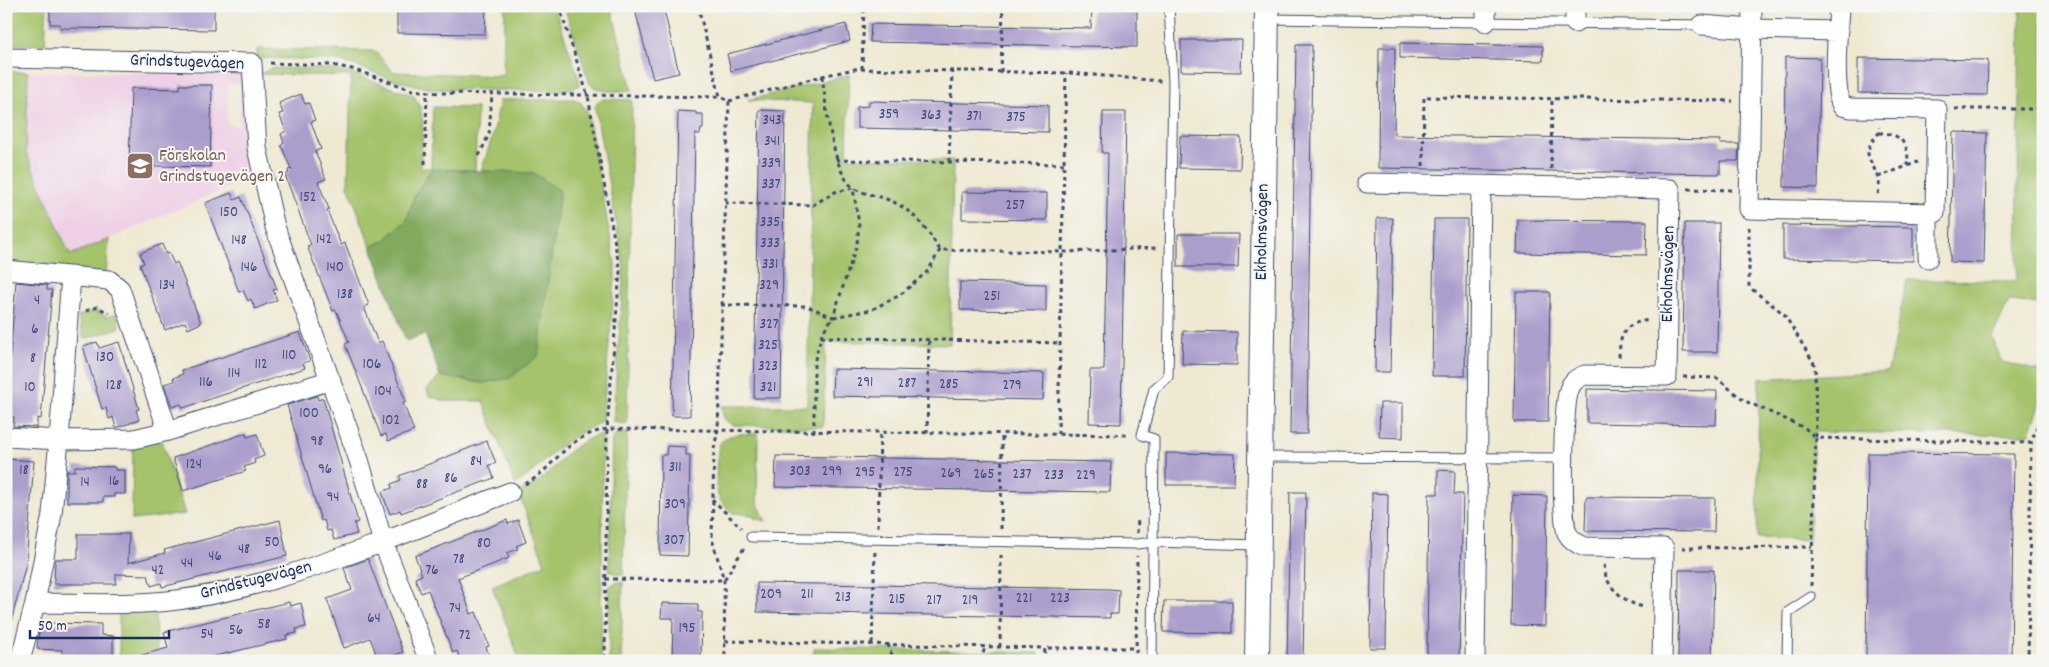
<svg xmlns="http://www.w3.org/2000/svg" width="2049" height="667" font-family="Dekko,sans-serif">
  <rect width="100%" height="100%" fill="#f6f6f2"/>
  <filter id="ink" filterUnits="userSpaceOnUse"><feTurbulence type="fractalNoise" baseFrequency=".02" numOctaves="2"/><feDisplacementMap in="SourceGraphic" scale="10" xChannelSelector="R" yChannelSelector="G"/><feConvolveMatrix kernelMatrix="1 2 1 2 8 2 1 2 1" color-interpolation-filters="sRGB"/></filter>
  <filter id="wash" filterUnits="userSpaceOnUse"><feTurbulence type="fractalNoise" baseFrequency=".0096" numOctaves="4" result="noise"/><feDisplacementMap in="SourceGraphic" scale="20" xChannelSelector="R" yChannelSelector="G"/><feGaussianBlur stdDeviation="1.12" result="paint"/><feColorMatrix in="noise" values="0 0 0 0 0 0 0 0 0 0 0 0 0 0 0 0 0 1.4 0 .05"/><feComposite in="paint" operator="in"/></filter>
  <g filter="url(#wash)">
    <rect width="100%" height="100%" fill="#efe9d2"/>
    <path fill="#efd0e6" fill-rule="evenodd" d="M28,72L249,74L248,179L71,255L26,153ZM228,83L241,84L239,126L227,125Z"/>
    <path fill="#a4c36b" stroke="#607964" d="M6,6H47L45,45L6,44Z
      M505,6H554L579,79V86L562,91L432,89L390,79L354,65L334,60L257,58V49L375,51L393,72L503,76Z
      M564,6H611L632,90C617,91 602,94 590,84Z
      M2020,6H2043V304L2009,301L1992,337L2002,362L2043,372V397L2029,435L1814,432L1809,540L1757,538L1759,379L1888,371L1907,280L2017,281Z
      M271,68L327,69L350,73L413,95C429,114 420,145 421,168H431L433,107L477,108L475,170L431,169L414,197L407,220L385,240L371,247L348,185L351,76L260,74Z
      M6,72H28L26,153L70,255L109,239L106,275L6,266Z
      M849,75L847,158L953,160L950,344L826,341L823,427L733,425C724,421 722,416 722,406H807L813,103L748,100Z
      M574,99L580,102L587,111L615,263V278L602,422C580,431 560,445 543,462C532,472 528,477 515,484L483,401H444L429,396L427,389L440,376L483,383L534,173L481,171L493,135L500,100Z
      M604,99L632,100L627,424L613,422L624,267L595,107L598,102Z
      M97,310L106,317L118,313L119,328L84,339L78,316Z
      M618,432L627,433L623,575L610,572L609,569L612,439Z
      M758,434L757,502L766,521L754,518L753,515L733,513C727,508 720,502 718,495C715,487 716,448 721,442C730,432 747,434 758,434Z
      M598,435H603L601,661H520L492,586L545,564L518,492C525,489 533,486 539,481C563,462 566,447 598,435Z
      M161,438L185,514L132,520L133,443Z
      M616,582H623L621,661H609V587Z
      M119,608H154L158,661H119Z
      M814,648L1039,653V661H813Z"/>
    <path fill="#83a95f" stroke="#4f6c5e" d="M431,169L534,173L560,191L538,356L510,378L483,383L440,376L425,334L406,341L371,247L385,240L407,220L414,197Z"/>
    <g id="blocks">
      <path fill="#ab9dcc" d="M50,6H214V30L60,28V24H50Z
        M397,6H486L485,34L397,33Z
        M634,6H663L679,73L653,79Z
        M1092,6H1137V47L870,42L871,24L1091,28Z
        M846,24L850,41L731,71L727,54Z
        M1181,40H1242L1241,72L1181,71Z
        M1400,43L1543,46V61L1400,58Z
        M1296,45H1312L1307,434H1290Z
        M1379,48H1395L1394,135L1721,140L1720,144H1739L1738,161H1720V174L1378,168Z
        M1785,57L1820,58L1818,188L1784,187Z
        M1858,58L1988,60L1987,95L1858,93Z
        M180,85H212L210,167L154,166V170L129,169L131,88L180,89Z
        M301,94L305,104L309,103L315,120L311,122L321,149L315,151L326,179L318,182L329,209L327,210L341,245L345,243L369,305L364,307L378,343L382,341L406,402L403,403L414,431L388,441L386,434L381,436L345,344L349,342L336,310L333,311L307,246L311,245L285,175L289,173L288,170L292,169H291L281,145L284,143L281,134L286,131L279,114L283,113L279,103Z
        M869,101L1048,105V132L857,128V107L869,106Z
        M759,110L785,111L781,398H754Z
        M678,111L696,112V114H703V129H701L700,134H695L690,416H672Z
        M1103,112H1126L1121,424L1089,423L1090,370H1104L1108,153H1102Z
        M1953,132L1987,133L1984,263L1950,262Z
        M1180,136L1241,137L1240,169L1179,168Z
        M962,192L1047,193V220L962,219Z
        M231,193L234,200L241,197L277,289L273,290L277,300L255,309L251,299L248,301L243,290L239,292L205,203Z
        M1377,218H1393L1390,372H1375Z
        M1434,219H1467L1465,376H1432Z
        M1518,220L1647,221L1646,255L1517,253Z
        M1685,223H1719L1717,352H1683Z
        M1783,225L1913,227V261L1783,259Z
        M1178,234H1239L1238,267H1178Z
        M162,244L166,254L169,253L174,264L177,262L201,323L188,329L185,322L165,330L140,265L144,263L140,253Z
        M16,282L47,285V290H52L41,419L37,418V427L13,426L14,417L10,416L11,405H6Z
        M960,282L1046,284V311L960,310Z
        M1516,292H1550L1548,422H1514Z
        M1183,331L1237,332V365L1182,364Z
        M300,332L310,361L303,363L305,368L183,408L181,404L172,407L164,384L174,381L173,378L183,374L182,370Z
        M97,342L99,348L119,342L139,409L136,410L139,420L116,428L113,417L109,419L106,408L102,409L83,346Z
        M833,369L1044,373L1043,400L832,396Z
        M1587,389L1717,391L1716,425L1587,423Z
        M317,396L318,400L323,398L358,522L354,523L357,534L334,540L331,530L327,531L324,520L321,521L287,405Z
        M1380,403H1403V438L1379,437Z
        M246,433L247,437L257,434L264,456L254,460L255,463L244,467L246,471L183,491L173,458Z
        M487,441L496,463L489,465L494,478L401,513L400,510L390,514L382,492L392,488L391,484L401,480L399,476Z
        M667,446L686,447V455H690L688,556L660,555L661,455H666Z
        M1166,453L1235,454L1234,485H1166Z
        M1868,453L2014,454L2011,661H1866Z
        M776,456L1111,462L1110,492L775,487Z
        M6,459L34,461L26,564L11,622L6,621Z
        M75,466L115,467V470H125V494H114V497H103V502H67V471H75Z
        M1438,470L1455,471L1454,494H1463L1459,661H1428L1427,651L1429,494H1438Z
        M1290,492H1306L1303,661H1287Z
        M1372,493L1388,494L1386,648H1370Z
        M1513,495L1547,496L1545,626L1511,625Z
        M1586,497L1715,498L1714,532L1585,531Z
        M280,520L287,556L162,587L161,583L151,586L148,575L116,574V584H54L55,559H78V534H129L128,563L165,553L164,550Z
        M507,520L508,524L518,520L526,542L516,546L518,549L507,553L509,558L458,578L471,614L476,612L489,646L486,647L491,661H461L457,651L453,653L428,590L421,593L415,578L422,575L415,556Z
        M368,559L403,652L393,656L395,661H379L370,638L344,648L327,599L352,590L344,568Z
        M1679,570H1714L1712,661H1678Z
        M757,583L1110,589L1119,590L1118,614H1110V618L757,612Z
        M1164,601H1232V633L1163,632Z
        M289,602L290,606L301,603L306,627L296,629L297,633L286,635L287,639L194,661H139L138,656L168,648L164,632Z
        M662,603L698,604V612H702L701,661H672L673,618H661Z
        M41,623L101,624V635L113,636V661H62V650L37,649L38,638Z"/>
    </g>
  </g>
  <g filter="url(#ink)">
    <use href="#blocks" fill-opacity="0" stroke="#3b4b6f" stroke-width="1"/>
    <g fill="none" stroke-linecap="round" stroke-linejoin="round">
      <g stroke="#3b4b6f" stroke-width="11">
        <path id="service" d="M1267,19L1702,25
          M1260,457L1564,458
          M751,537L1137,544L1153,542L1258,545
          M1152,661L1154,439L1142,435L1154,389L1168,377L1173,82L1169,6
          M1787,661L1788,612L1811,597"/>
      </g>
      <g stroke="#3b4b6f" stroke-width="21">
        <path id="minor" d="M1752,6L1749,209L1935,213L1937,109L1851,108L1842,106C1832,86 1838,31 1839,6
          M1486,22V6
          M1575,23V6
          M1702,25L1751,29L1838,31
          M6,58L252,63L257,148L275,227L359,460L383,542C315,567 248,591 177,600C130,606 82,603 35,603L20,661
          M1367,183L1670,189L1667,376L1585,375C1577,378 1572,381 1569,390C1563,407 1561,517 1567,533C1571,540 1577,544 1585,547L1664,548L1662,661
          M1928,258V213
          M6,270L109,280L120,289L168,431L134,439L59,440L71,276
          M168,431L331,380
          M6,437L59,440L52,514L35,603
          M429,661L383,542L510,492
          M1475,661L1481,186"/>
      </g>
      <g stroke="#3b4b6f" stroke-width="26">
        <path id="tertiary" d="M1257,661L1267,6"/>
      </g>
      <path stroke="#3b4b6f" stroke-width="3" stroke-dasharray="4 4" stroke-linecap="butt" d="M559,6L588,96L620,271L607,429L605,661
        M698,6L720,97L729,101L718,429L714,449L712,539L724,580L725,661
        M270,63L331,65L352,69L413,90L439,93L720,97
        M862,69L864,6
        M1001,72L1003,6
        M822,76C826,102 832,174 854,188C862,194 877,195 886,199C912,208 926,228 940,250L1066,252L1157,248
        M729,101L822,76L855,69L1070,73L1161,81
        M1955,109H2043
        M1879,133C1899,132 1911,145 1907,165
        M479,156L489,134L492,94
        M836,160L1064,164
        M949,162L952,71
        M425,164L427,92
        M1423,166L1424,97L1733,101
        M1551,169L1552,99
        M1878,177L1918,162
        M1688,189L1732,190
        M1878,194C1879,189 1880,183 1878,178C1871,157 1859,155 1879,133V127
        M721,305L807,306L833,317L857,244L859,224L853,188L835,192L813,205L725,203
        M86,311L97,307L109,313
        M821,337L1060,343
        M1619,357C1620,333 1624,323 1650,320
        M1683,377L1717,378L1743,400L1805,428L1816,438L1815,365L1784,314L1749,287V227
        M814,432V363L822,333L833,317L871,310L900,295L928,271L940,250
        M927,433L929,340
        M1058,434L1066,73
        M525,484C544,475 554,458 571,445C582,436 593,432 607,429L1130,435
        M712,499L741,528
        M878,527L880,433
        M1001,529L1002,434
        M1137,533L1138,519
        M1682,548L1812,547
        M1604,565C1605,570 1605,577 1608,581C1614,593 1632,606 1645,607
        M605,579L724,580L744,548
        M1811,586L1816,438L2031,443
        M725,641L1045,648
        M872,644L875,551
        M888,644L894,661
        M1000,647L1001,555
        M981,661L985,647
        M1044,661L1045,648H1136
        M1136,661L1137,556
        M2028,661L2031,443L2043,410"/>
      <use href="#service" stroke="#fff" stroke-width="9"/>
      <use href="#minor" stroke="#fff" stroke-width="19"/>
      <use href="#tertiary" stroke="#fff" stroke-width="24"/>
    </g>
  </g>
  <defs>
    <g id="school-square" transform="scale(1.4375)"><rect x="-9" y="-9" width="18" height="18" rx="4" fill="#8d6e63" stroke="#f6f6f2"/><path d="M0-5L7-2L0 1L-7-2ZM-4 1L0 2.5L4 1V4Q0 6-4 4Z" fill="#fff"/></g>
  </defs>
  <g fill-rule="evenodd">
    <use href="#school-square" x="140" y="166"/>
  </g>
  <g text-anchor="middle" dominant-baseline="central" stroke-width="4" stroke-linejoin="round" paint-order="stroke">
    <g font-size="15" fill="#3f4a7a">
      <text x="889" y="115">359</text>
      <text x="931" y="116">363</text>
      <text x="974" y="117">371</text>
      <text x="1016" y="118">375</text>
      <text x="772" y="121">343</text>
      <text x="772" y="142">341</text>
      <text x="771" y="164">339</text>
      <text x="771" y="185">337</text>
      <text x="308" y="198">152</text>
      <text x="1015" y="206">257</text>
      <text x="229" y="213">150</text>
      <text x="770" y="223">335</text>
      <text x="324" y="240">142</text>
      <text x="239" y="241">148</text>
      <text x="770" y="244">333</text>
      <text x="770" y="265">331</text>
      <text x="249" y="268">146</text>
      <text x="335" y="268">140</text>
      <text x="167" y="286">134</text>
      <text x="769" y="286">329</text>
      <text x="345" y="295">138</text>
      <text x="992" y="297">251</text>
      <text x="37" y="301">4</text>
      <text x="769" y="325">327</text>
      <text x="35" y="330">6</text>
      <text x="768" y="346">325</text>
      <text x="289" y="356">110</text>
      <text x="105" y="358">130</text>
      <text x="33" y="359">8</text>
      <text x="261" y="365">112</text>
      <text x="372" y="365">106</text>
      <text x="768" y="367">323</text>
      <text x="234" y="374">114</text>
      <text x="206" y="383">116</text>
      <text x="865" y="383">291</text>
      <text x="907" y="384">287</text>
      <text x="949" y="385">285</text>
      <text x="114" y="386">128</text>
      <text x="1012" y="386">279</text>
      <text x="30" y="388">10</text>
      <text x="768" y="388">321</text>
      <text x="383" y="392">104</text>
      <text x="309" y="414">100</text>
      <text x="391" y="421">102</text>
      <text x="317" y="442">98</text>
      <text x="476" y="462">84</text>
      <text x="194" y="465">124</text>
      <text x="675" y="468">311</text>
      <text x="325" y="470">96</text>
      <text x="24" y="471">18</text>
      <text x="800" y="472">303</text>
      <text x="832" y="472">299</text>
      <text x="865" y="473">295</text>
      <text x="903" y="473">275</text>
      <text x="951" y="474">269</text>
      <text x="984" y="475">265</text>
      <text x="1022" y="475">237</text>
      <text x="1054" y="476">233</text>
      <text x="1086" y="476">229</text>
      <text x="451" y="479">86</text>
      <text x="114" y="482">16</text>
      <text x="85" y="483">14</text>
      <text x="422" y="485">88</text>
      <text x="333" y="498">94</text>
      <text x="675" y="505">309</text>
      <text x="674" y="541">307</text>
      <text x="272" y="543">50</text>
      <text x="484" y="544">80</text>
      <text x="244" y="550">48</text>
      <text x="215" y="557">46</text>
      <text x="459" y="560">78</text>
      <text x="187" y="564">44</text>
      <text x="158" y="571">42</text>
      <text x="432" y="571">76</text>
      <text x="771" y="595">209</text>
      <text x="807" y="595">211</text>
      <text x="843" y="598">213</text>
      <text x="1024" y="599">221</text>
      <text x="1060" y="599">223</text>
      <text x="897" y="600">215</text>
      <text x="934" y="601">217</text>
      <text x="970" y="601">219</text>
      <text x="455" y="609">74</text>
      <text x="374" y="619">64</text>
      <text x="264" y="625">58</text>
      <text x="687" y="629">195</text>
      <text x="236" y="631">56</text>
      <text x="207" y="635">54</text>
      <text x="465" y="636">72</text>
    </g>
    <g font-size="18" fill="#1b2f5e" stroke="#f6f6f2">
      <text transform="translate(187 63) rotate(2)">Grindstugevägen</text>
      <text transform="translate(1263 232) rotate(-89)">Ekholmsvägen</text>
      <text transform="translate(1669 274) rotate(-89)">Ekholmsvägen</text>
      <text transform="translate(256 581) rotate(-14)">Grindstugevägen</text>
    </g>
    <g font-size="18" fill="#785e54" stroke="#f6f6f2" text-anchor="start">
      <text x="159" y="156">Förskolan<tspan x="159" dy="21">Grindstugevägen 2</tspan></text>
    </g>
  </g>
  <rect width="2049" height="667" fill="none" stroke="#f6f6f2" stroke-width="25"/>
  <path d="M30 630v8h139v-8" fill="none" stroke="#1b2f5e" stroke-width="2.5"/>
  <text x="38" y="630" font-size="15" fill="#1b2f5e" stroke="#f6f6f2" stroke-width="4" paint-order="stroke">50 m</text>
</svg>
